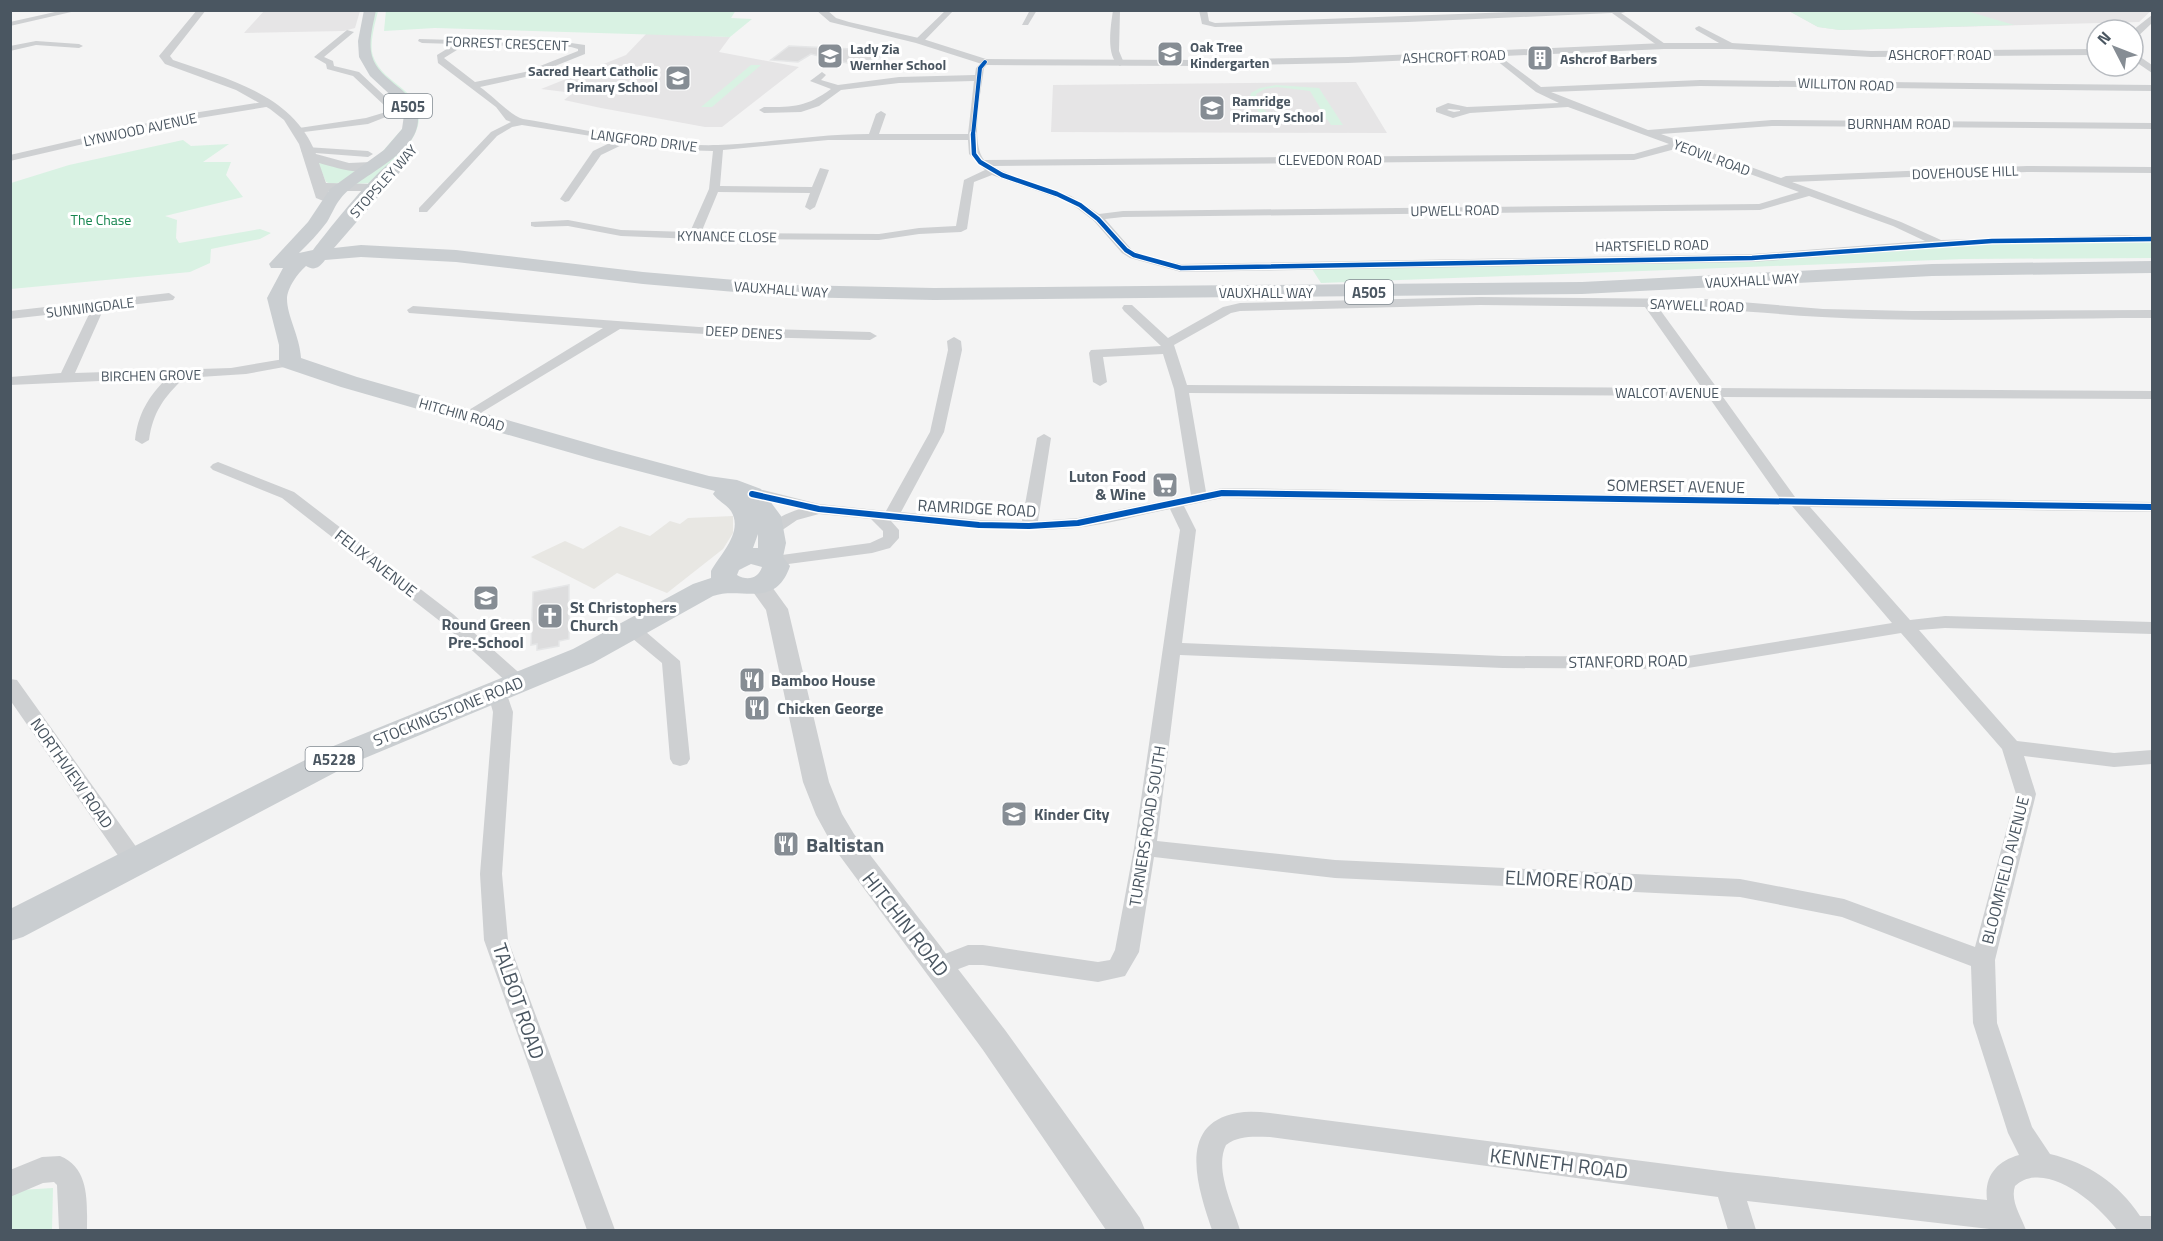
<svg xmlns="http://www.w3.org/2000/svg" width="2163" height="1241" font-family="'Titillium Web',sans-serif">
  <rect width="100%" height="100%" fill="#f4f4f4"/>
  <path fill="#e8e7e3" d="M733,516V533L723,549L667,593L617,573L594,589L531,557L565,541L583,549L620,526L650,536L670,521L680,524L688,518Z"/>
  <path fill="#e6e5e6" d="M2152,10L2139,22L1840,30L1818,27L1789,11Z
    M264,11H360L355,28L344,31L244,33Z
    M647,33L730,37L719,52L799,67L722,127H705L601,108L564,100L573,93L541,89L626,55Z
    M1356,82L1387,133L1051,132L1053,85Z"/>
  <path fill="#d9f2e3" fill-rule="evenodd" d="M386,10H736L731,18L752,19L730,37L435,28L384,31Z
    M375,11H378C375,24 369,43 373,56C378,71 392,80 404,90C443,124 396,158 372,183L354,184L416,113C402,97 378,78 371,58C366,44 373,24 375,11Z
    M1789,11H1967L2014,25L1840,30L1818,27Z
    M751,65H761L712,107H701Z
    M1276,85L1319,88L1343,125H1331L1327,119C1306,126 1281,125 1261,116L1250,97L1251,93L1260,88ZM1277,87L1310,91L1325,116C1302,129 1262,123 1256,94L1265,89Z
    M183,140L191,146L229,144L203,162H231L226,175L243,197L165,216L177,220L176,238L179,243L260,229L271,233L260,239L211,249L210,263L190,272L11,289V183L69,165Z
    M318,163L337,165L356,172C346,179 338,187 326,182Z
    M2083,241L2152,242V258L1963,259L1321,283L1312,269L1791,259L1947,246Z
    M53,1188L52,1230H11L10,1196L20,1190Z"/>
  <path fill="#ddddde" stroke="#e5e6e7" stroke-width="1.5" d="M789,46L894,51V52L855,65L811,54L798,62L771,60Z
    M569,585V639L559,641V646L537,650V644L531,645L533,592Z"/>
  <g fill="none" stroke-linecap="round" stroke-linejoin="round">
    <path fill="#ced0d2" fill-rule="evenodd" d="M64,10H80L10,26V22Z
      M946,10H954L922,43H916V39Z
      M1030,10H1037L1028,25H1022Z
      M1113,10L1120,11L1119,51L1124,63L1120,66C1105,57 1111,25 1113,10Z
      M1199,10H1207L1209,21L1215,23L1569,10H1634L1621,13L1668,46L1661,48L1612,13L1408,22L1215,27L1202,24Z
      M1699,26L1734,44L1735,46L1728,48L1696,30L1695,28Z
      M347,30L354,32L324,57L333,61L334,66L359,72L392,103L396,113L368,124L296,133V129L299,128L366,118L386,112L385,106L353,76L327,69L326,64L314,57Z
      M419,39L571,43L585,45V54L530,76L480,87C493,96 510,115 523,119C584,129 658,147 718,145C769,143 818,134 869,134L876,114L881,111L886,114L879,134H968L974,81L899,83L841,90L819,106L801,112L764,113L759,110L764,107C795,107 806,107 831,89L810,81L822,72L826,75L821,80L838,85L899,77L975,75L976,68L985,59L989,62L984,68C981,91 970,142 984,160L1634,154L1669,144L1568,107L1470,113L1453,118L1436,112V108L1448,103L1467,107L1559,103L1536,92L1491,56L1490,54L1494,52L1541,87L1700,80L2152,85V91L1700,86L1551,92L1648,130L1772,120L2152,123V129L1772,126L1661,134L1781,178L1786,176L2027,166L2152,167V173L2027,172L1792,182L1901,222L1941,240L2125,235L2152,236V242L1992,244L1752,262L1181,272L1130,258L1122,253L1094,221L1077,208L1063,200L992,175L974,182L967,229L961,232L919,234L879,240L694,239L621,236L568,226L535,227L531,226V222L568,220L621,230L690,232L709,189L713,151L677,150L628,142L601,155L569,201L565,202L560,199L593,151L616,140L522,125L512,127L497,136L427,212H419V208L491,132L511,122L506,120L496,107L438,63L437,55L455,44L422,43L418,41ZM465,45L571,47L578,49V51L525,72L475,82L444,58ZM1449,109L1460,110V111L1454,112L1447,110ZM828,140H968L969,154L985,170L964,180L956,226L919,228L879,234L701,233L718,192L810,193L805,207L810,210L815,207L829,170L820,168L812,187L720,186L723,150ZM1679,148L1799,192L1759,204L1123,211L1099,214L1071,196L1020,179L992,166L1634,160ZM1809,196L1893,226L1925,241L1752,254L1181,264L1151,258L1132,250L1105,219L1123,217L1760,210Z
      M36,41L79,44L83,46L79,48L36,45L10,51V46Z
      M269,101L274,104L272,106L187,120L10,161V155L187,114Z
      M306,147L368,151L373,154L368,157L302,152L301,150Z
      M169,293L175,297L173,300L104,308L75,373L231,368L290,358L297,362L295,365L246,374L184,378C164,397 153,412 149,440L142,444L135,440C138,414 148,397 167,378L10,385V377L61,373L91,310L10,319V311Z
      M1480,297L1705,299L1823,309L1912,311L2152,310V318C2042,318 1932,323 1822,317C1767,314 1713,307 1658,307L1717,388L2152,391V399L1723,397L1795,497L2152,502V512L1810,507L1910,620L1945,616L2152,622V634L1945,628L1919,630L2017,741L2114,753L2152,750V764L2114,767L2024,756L2036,794L1995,960L1997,1023L2032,1127L2050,1154C2088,1163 2118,1183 2140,1216H2152V1230H2117C2099,1205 2046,1158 2015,1186C2010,1201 2021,1216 2026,1230H1998L1747,1201L1756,1230H1728L1718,1197L1270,1137C1253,1137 1240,1135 1226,1145C1214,1169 1233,1206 1240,1230H1212C1199,1191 1175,1124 1237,1113C1248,1111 1259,1112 1270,1113L1728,1172L1987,1200C1984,1176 1997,1161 2019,1155L2008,1133L1973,1023L1971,966L1842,917L1740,897L1335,878L1154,857L1139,952L1125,976L1098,982L983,965H969L940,976L932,973L928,966L932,959L968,945H983L1098,962L1110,960L1115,950L1134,848L1180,530L1170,509C1139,515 1106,525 1075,528C1013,533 953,527 891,521L899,530V538L890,548L872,553L773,566L767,565L765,561L767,557L870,543L883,537V531L871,519L819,514L797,520L778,533H766L764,530C773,519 787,513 800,509L746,497L744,494L746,491L763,490L819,504L886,511L930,432L948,350L947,341L954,337L961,341L962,350L944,432L901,512L979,520L1022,521L1037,438L1044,434L1051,438L1038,521L1078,518L1191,495L1174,389L1163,354L1103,357L1107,382L1100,386L1093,382L1089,353L1091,350L1161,346L1124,311L1122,308L1124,305H1132L1168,338L1223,307L1240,303ZM1480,305L1645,307L1702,388L1187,385L1174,345L1231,313L1240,311ZM1189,393L1708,396L1779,497L1222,488L1206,492ZM1222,498L1792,506L1892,623L1682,657L1503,656L1182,643L1196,530L1184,506ZM1901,633L2002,749L2016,794L1975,947L1844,899L1740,879L1335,860L1157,841L1180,655L1503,668L1682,669Z
      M413,306L699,327L870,332L877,336L870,340L756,337L620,329L469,420L464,419L462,416L464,413L603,328L409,313L407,310Z
      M218,462L294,492L453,614L525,678L528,682L525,686L518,688L511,686L441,622L282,498L213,470L210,467L213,464Z
      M633,624L639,626L680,661L690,759L687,764L680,766L673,764L670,759L662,663L627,634L624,630L627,626Z
      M10,679L17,680L142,855L145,861L142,867L134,870L126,867L10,700Z
      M497,685L504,686L513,712L502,874L508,940L615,1230H587L484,940L480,874L493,712L487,691L490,686Z
      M60,1156C90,1168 87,1203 87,1230H59L57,1185L54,1182L43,1183L10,1197V1170L42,1157Z"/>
    <path fill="#ced0d2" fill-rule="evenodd" d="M197,10H206L170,56L173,60C227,79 293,94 316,154L349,163L371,162L377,166C363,178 335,167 319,163L326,183L375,184L380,185L382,188L380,191H328L338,200L331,204L316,198L299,144L284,120L270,109L236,90L165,64L159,56Z
      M816,10H827L836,18L849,22L923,39L986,59L1199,60L1348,57L1664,43H1731L1871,51L2097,49V55L1871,57L1731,49H1664L1348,63L1199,66L985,65L916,43L830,22Z
      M2152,15V23L2133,41V30Z
      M2133,52L2152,65V73L2133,60Z
      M759,578L767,580L788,609L829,782L842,814L854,834L1005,1030L1140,1218L1145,1230H1106L983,1050L834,848L816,815L803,782L766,610L748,585L751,580Z"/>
    <path fill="#caced1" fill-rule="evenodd" d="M364,10H376C373,25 368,42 372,56C379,82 417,90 418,117C420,155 361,173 341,198C335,205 332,214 327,222C319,233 309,243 299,253L313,250C327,232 381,162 400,157L408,162L406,165L334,248L361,245L456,250L643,272L792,285L934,288L1582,282L1932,264L2152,261V273L1932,276L1582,294L934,300L792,297L643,284L456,262L361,257L325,260C319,268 314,271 306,266C298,273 287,288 287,299C287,316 300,337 301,358L357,377L612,450L709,476L737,480L761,489L781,516L786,543L783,557L790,566C775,610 741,586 713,596L593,663L353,763L23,937L10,941V909L331,747L573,649L693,584L711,578V571C720,555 744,532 731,511C726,504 718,501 713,494L715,491L596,460L341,387L282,367L279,362V345L267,298L283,268H271L269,264L308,222L330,189L384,150L402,129L404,115L398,102L370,76L359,57L358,41ZM758,534V548H753ZM751,564L762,567C758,579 747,581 737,575L739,570Z"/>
    <g stroke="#fff" stroke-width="5">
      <path id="cycleway-far2" d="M973,135L980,68L985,62"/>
    </g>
    <g stroke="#fff" stroke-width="7">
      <path id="cycleway-far1" d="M973,134L974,154L980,162L1002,175L1057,194L1080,205L1098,219L1126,250L1134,255L1181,268L1752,258L1992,241L2152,239"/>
    </g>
    <g stroke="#fff" stroke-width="9">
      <path id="cycleway" d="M752,494L819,509L979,525L1029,526L1078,523L1222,493L2152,507"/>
    </g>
    <use href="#cycleway-far2" stroke="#0057b8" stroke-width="4"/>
    <use href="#cycleway-far1" stroke="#0057b8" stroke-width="4.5"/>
    <use href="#cycleway" stroke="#0057b8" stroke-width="6"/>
  </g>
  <defs>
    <g id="school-square" transform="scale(1.35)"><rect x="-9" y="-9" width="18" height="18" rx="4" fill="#868d94" stroke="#fff"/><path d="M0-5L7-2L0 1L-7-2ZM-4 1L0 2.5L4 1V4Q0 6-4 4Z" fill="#fff"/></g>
    <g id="building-square" transform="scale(1.35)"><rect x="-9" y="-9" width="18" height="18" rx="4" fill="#868d94" stroke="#fff"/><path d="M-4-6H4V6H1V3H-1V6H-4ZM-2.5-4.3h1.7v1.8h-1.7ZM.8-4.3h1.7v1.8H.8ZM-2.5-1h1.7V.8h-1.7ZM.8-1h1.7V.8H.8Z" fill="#fff"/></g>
    <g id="supermarket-square" transform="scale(1.35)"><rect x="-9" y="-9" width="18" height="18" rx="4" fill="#868d94" stroke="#fff"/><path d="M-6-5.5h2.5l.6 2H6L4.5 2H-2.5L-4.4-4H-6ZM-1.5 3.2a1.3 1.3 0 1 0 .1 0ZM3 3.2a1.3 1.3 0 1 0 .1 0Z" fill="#fff"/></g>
    <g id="church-square" transform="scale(1.35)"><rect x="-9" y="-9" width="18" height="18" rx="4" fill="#868d94" stroke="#fff"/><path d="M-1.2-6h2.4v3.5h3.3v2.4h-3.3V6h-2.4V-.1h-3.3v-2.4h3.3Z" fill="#fff"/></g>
    <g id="restaurant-square" transform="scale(1.35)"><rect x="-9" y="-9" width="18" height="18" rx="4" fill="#868d94" stroke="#fff"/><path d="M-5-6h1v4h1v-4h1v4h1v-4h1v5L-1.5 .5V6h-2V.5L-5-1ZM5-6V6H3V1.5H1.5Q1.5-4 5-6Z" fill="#fff"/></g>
  </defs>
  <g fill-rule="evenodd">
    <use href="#school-square" x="1170" y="54"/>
    <use href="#school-square" x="830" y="56"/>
    <use href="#building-square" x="1540" y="58"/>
    <use href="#school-square" x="678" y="78"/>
    <use href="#school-square" x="1212" y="108"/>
    <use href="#supermarket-square" x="1165" y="485"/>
    <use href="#school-square" x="486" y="598"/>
    <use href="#church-square" x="550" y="616"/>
    <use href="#restaurant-square" x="752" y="680"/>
    <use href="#restaurant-square" x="757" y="708"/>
    <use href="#school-square" x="1014" y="814"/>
    <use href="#restaurant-square" x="786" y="844"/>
  </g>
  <g text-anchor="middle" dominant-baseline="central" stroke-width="6" stroke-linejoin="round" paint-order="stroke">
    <g font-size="14" fill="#4a5661" stroke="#fff">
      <text transform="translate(507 43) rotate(2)">FORREST CRESCENT</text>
      <text x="1940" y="54">ASHCROFT ROAD</text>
      <text transform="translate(1454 56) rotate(-2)">ASHCROFT ROAD</text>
      <text transform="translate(1846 84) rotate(2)">WILLITON ROAD</text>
      <text x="1899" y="123">BURNHAM ROAD</text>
      <text transform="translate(140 129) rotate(-12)">LYNWOOD AVENUE</text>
      <text transform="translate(644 140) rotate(7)">LANGFORD DRIVE</text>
      <text transform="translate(1712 157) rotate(20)">YEOVIL ROAD</text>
      <text x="1330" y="159">CLEVEDON ROAD</text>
      <text transform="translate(1965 172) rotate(-2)">DOVEHOUSE HILL</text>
      <text transform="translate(383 181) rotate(-48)">STOPSLEY WAY</text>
      <text transform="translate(1455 210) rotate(-1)">UPWELL ROAD</text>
      <text transform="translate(727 236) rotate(1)">KYNANCE CLOSE</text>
      <text transform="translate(1652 245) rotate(-1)">HARTSFIELD ROAD</text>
      <text transform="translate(1752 280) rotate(-3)">VAUXHALL WAY</text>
      <text transform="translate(781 289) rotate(4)">VAUXHALL WAY</text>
      <text x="1266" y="292">VAUXHALL WAY</text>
      <text transform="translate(1697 305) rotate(2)">SAYWELL ROAD</text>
      <text transform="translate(90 307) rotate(-7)">SUNNINGDALE</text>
      <text transform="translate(744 332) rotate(3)">DEEP DENES</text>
      <text transform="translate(151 375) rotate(-1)">BIRCHEN GROVE</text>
      <text x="1667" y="392">WALCOT AVENUE</text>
      <text transform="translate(462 414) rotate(16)">HITCHIN ROAD</text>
    </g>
    <g font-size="14" font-weight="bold" fill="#4a5661" stroke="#fff" text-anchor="start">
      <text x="1190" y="46">Oak Tree<tspan x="1190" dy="16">Kindergarten</tspan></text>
      <text x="850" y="48">Lady Zia<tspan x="850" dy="16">Wernher School</tspan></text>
      <text x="1560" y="58">Ashcrof Barbers</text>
      <text x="658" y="70" text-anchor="end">Sacred Heart Catholic<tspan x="658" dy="16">Primary School</tspan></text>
      <text x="1232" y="100">Ramridge<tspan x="1232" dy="16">Primary School</tspan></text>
    </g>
    <g font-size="14" fill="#17864f" stroke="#fff">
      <text x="101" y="219">The Chase</text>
    </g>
    <g fill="#fff" stroke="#808990" stroke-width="1.5">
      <rect x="384" y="94" width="48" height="24" rx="4.5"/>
      <rect x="1345" y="280" width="48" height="24" rx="4.5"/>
      <rect x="305.5" y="747" width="57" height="24" rx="4.5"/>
    </g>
    <g font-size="15" font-weight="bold" fill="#4a5661">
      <text x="408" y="106">A505</text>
      <text x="1369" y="292">A505</text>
      <text x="334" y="759">A5228</text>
    </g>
    <g font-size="16" font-weight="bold" fill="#4a5661" stroke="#fff" text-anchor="start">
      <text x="1146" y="476" text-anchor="end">Luton Food<tspan x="1146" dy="18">&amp; Wine</tspan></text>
      <text x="570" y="607">St Christophers<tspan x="570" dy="18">Church</tspan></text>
      <text x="486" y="624" text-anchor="middle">Round Green<tspan x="486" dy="18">Pre-School</tspan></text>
      <text x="771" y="680">Bamboo House</text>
      <text x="777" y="708">Chicken George</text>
      <text x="1034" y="814">Kinder City</text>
    </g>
    <g font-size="16" fill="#4a5661" stroke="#fff">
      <text transform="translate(1676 486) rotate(1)">SOMERSET AVENUE</text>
      <text transform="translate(977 508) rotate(3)">RAMRIDGE ROAD</text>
      <text transform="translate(376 563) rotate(38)">FELIX AVENUE</text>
      <text transform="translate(1628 661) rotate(-1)">STANFORD ROAD</text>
      <text transform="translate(448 711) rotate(-22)">STOCKINGSTONE ROAD</text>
      <text transform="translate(72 773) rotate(55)">NORTHVIEW ROAD</text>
      <text transform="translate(1147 826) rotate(-81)">TURNERS ROAD SOUTH</text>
      <text transform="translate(2005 870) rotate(-76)">BLOOMFIELD AVENUE</text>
    </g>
    <g font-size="20" font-weight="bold" fill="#4a5661" stroke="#fff" text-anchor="start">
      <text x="806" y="844">Baltistan</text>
    </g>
    <g font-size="20" fill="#4a5661" stroke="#fff">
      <text transform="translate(1569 880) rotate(3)">ELMORE ROAD</text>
      <text transform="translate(906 924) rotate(52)">HITCHIN ROAD</text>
      <text transform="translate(519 1001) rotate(71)">TALBOT ROAD</text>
      <text transform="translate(1559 1163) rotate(7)">KENNETH ROAD</text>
    </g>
  </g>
  <rect width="2163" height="1241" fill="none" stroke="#4a5661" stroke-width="24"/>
  <g transform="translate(2115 48) rotate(312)"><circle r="28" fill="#ffffff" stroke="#b7bbc0" stroke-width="1.5"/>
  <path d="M0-4.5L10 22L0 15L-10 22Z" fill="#868d94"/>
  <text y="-9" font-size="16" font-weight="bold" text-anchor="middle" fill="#4a5661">N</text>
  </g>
</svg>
